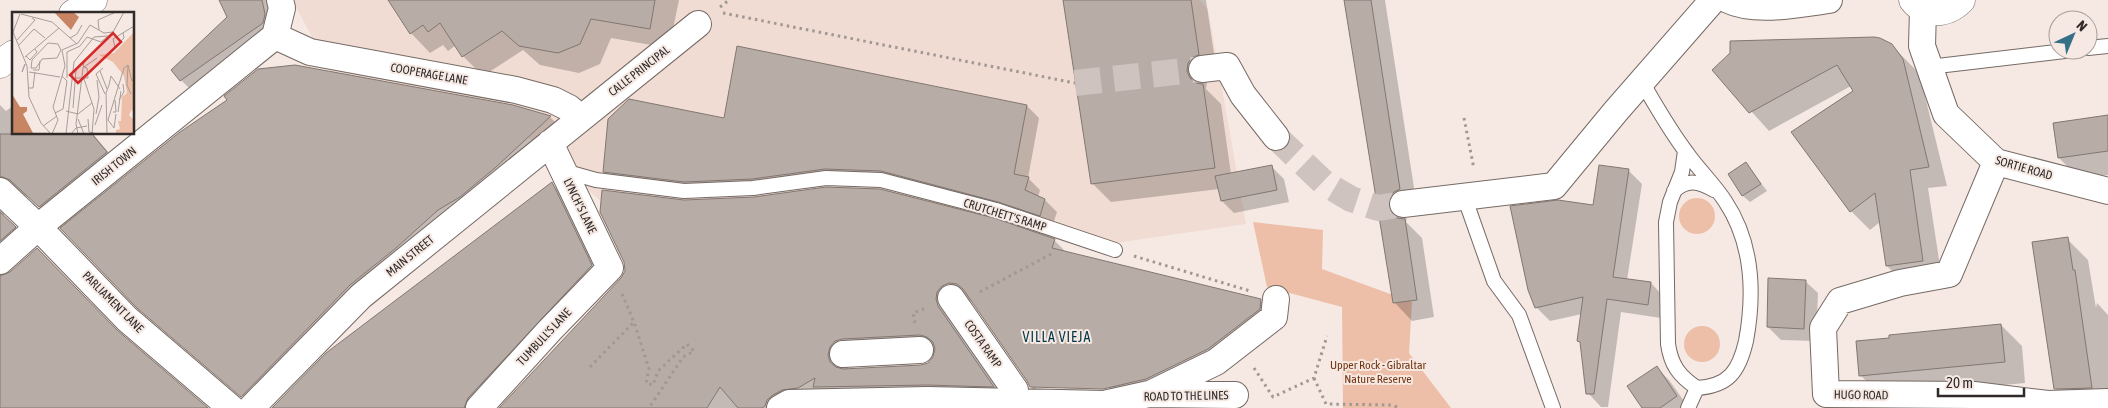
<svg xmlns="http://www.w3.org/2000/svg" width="2108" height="408" font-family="'Asap Condensed',sans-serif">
  <rect width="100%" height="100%" fill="#f6e9e3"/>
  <path fill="#f0dcd3" d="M292,0H1199L1208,9L1246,224L1088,247L883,194L604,204L503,115L337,83Z"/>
  <path fill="#edbfa8" d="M1679 216a18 18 0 1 1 36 0a18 18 0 1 1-36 0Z
    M1253,222L1323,230L1322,269L1412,302L1409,353L1451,408H1343L1342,307L1267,287Z
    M1684 344a18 18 0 1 1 36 0a18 18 0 1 1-36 0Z"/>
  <path fill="#0003" fill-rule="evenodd" d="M221,0H268L274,24L190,89L181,80L228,17Z
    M389,0H679L669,48L611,38L600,64L579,73L540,65L523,50L483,76L463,56L456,45L448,51L443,45L430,53L411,33Z
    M1064,0H1206L1217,74L1212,76L1207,82L1206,89L1221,104L1231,174L1271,166L1284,179L1289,202L1234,213L1222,201L1219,189L1111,202L1092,183Z
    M1345,0H1385L1417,207L1407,216L1406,222L1422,238L1434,317L1412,321L1395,303Z
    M1896,50L1915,69L1921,80L1947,186L1928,188L1942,279L1906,285L1887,266L1880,222L1870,230L1851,211L1854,91L1851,86L1769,131L1714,70Z
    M0,105L6,111L14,105V134H93L125,172L58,225L31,199L24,195H15L4,206V216L34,246L9,269L3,277L120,334L206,408H0Z
    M1027,106L1039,118L1028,178L1040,190L1038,197L1045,200L1057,212L1052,227L894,183L838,181L765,191L617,184L604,172L725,119Z
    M2108,115V175L2080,179L2059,158L2054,124Z
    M550,117L567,134L247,400L138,307Z
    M1746,163L1767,191L1750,202L1743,196L1730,174Z
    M1628,170L1642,184L1627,280L1651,283L1664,297L1661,318L1621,312L1608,407H1601L1588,393L1582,344L1578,341L1582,314L1550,321L1536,307L1594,207Z
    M552,184L571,202L610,284L494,408H274Z
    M684,201L1054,240L1067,253L1260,300L1279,319L1227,368L1050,406L1031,387L974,302L969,301L1011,405L801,408H501L622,279ZM935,354L934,358L928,364L921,366L847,370L848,367L861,357ZM1036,386L1109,388V390L1036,389Z
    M2067,239L2088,260L2096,308L2097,303L2108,315V408H2075L2055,388Z
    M1805,281L1818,293L1816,341L1781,340L1768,327Z
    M2001,325L2022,346L2025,383L1882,396L1860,375Z
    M1656,367L1669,380L1689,408H1644Z"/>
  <path fill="#b8aca6" stroke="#827771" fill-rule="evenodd" d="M219,0H262L265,14L263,23L180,81L171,70L227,17Z
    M388,0H655L650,29L591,19L580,44L558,53L519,46L502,31L462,57L440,23L428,32L423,25L410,34Z
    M1063,0H1191L1199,55L1193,57L1188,63L1187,71L1190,78L1196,83L1203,84L1215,168L1091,184Z
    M1344,0H1371L1400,189L1394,192L1389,198L1388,206L1391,213L1397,218L1405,219L1417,300L1393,303Z
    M1874,37L1880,38L1892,44L1903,59L1929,167L1910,170L1923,261L1886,266L1875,193L1850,212L1791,132L1853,91L1837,65L1749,113L1712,70L1730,53V41Z
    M737,46L1027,105L1014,174L1029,177L1025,190L1045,199L1040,216L998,202L881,171L825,169L752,179L684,182L603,172L608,119L629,99L724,118Z
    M295,65L513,105L551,116L496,167L460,197L438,210L396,248L350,285L241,397L137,308L60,228L180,132L227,100L224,96L258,69Z
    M2108,115V151L2058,158L2053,123Z
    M0,134H92L107,152L39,207L10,180L0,176Z
    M1746,162L1761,184L1742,196L1728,174Z
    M1272,165L1277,190L1221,201L1215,176Z
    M1599,165L1629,169L1613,277L1651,282L1648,305L1607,299L1594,394H1586L1580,342L1577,341L1583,297L1535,308L1528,290L1510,206L1558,200L1593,205Z
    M552,182L592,265L468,398L464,408H272L326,353Z
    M826,187L880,189L994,218L1055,239L1052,248L1261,299L1260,309L1208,349L1146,379L1103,389L1030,387L1027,381L963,289L957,284L949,283L942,286L937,292L936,299L938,306L994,387L927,385L813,387L815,378L798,388L782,390L773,395L767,400L765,406L762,408H738L720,387L707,408H499L621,278L625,271L624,262L600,212L602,190L684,200L754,197ZM920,335L927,337L933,342L935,349L933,357L928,363L921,365L843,369L836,367L830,362L828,355L830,347L835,341L842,339Z
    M0,212L16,227L0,241Z
    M2068,237L2073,270H2075L2092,388L2054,389L2032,242Z
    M37,248L117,330L208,408H0V276L10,272Z
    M1768,278L1806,280L1804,329L1767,327Z
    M2001,324L2005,362L1859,376L1856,341L1889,338V335Z
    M1657,366L1677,396L1660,408H1642L1627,386Z"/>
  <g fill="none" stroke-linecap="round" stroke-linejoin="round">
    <path stroke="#cec3be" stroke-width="26" stroke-dasharray="26 13" stroke-linecap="butt" d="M1075,83L1202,69
      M1276,137L1324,183L1351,199L1378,208L1403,204"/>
    <g stroke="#766a65" stroke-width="16">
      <path id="lane" d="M2088,48L2108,46
        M1929,67L2073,50
        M1642,82C1656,106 1670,131 1687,153C1699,170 1714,184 1725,201C1753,243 1755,292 1746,341C1739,371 1729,386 1697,388L1688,408
        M1685,151L1682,172L1670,202L1666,222L1668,344C1671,365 1679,376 1697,388
        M564,171L596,180L684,191L753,188L826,178L881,180L996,210L1115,250
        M1674,191C1688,178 1699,182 1714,190
        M1464,196L1494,281L1519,315L1553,408"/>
    </g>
    <g stroke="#766a65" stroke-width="28">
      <path id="street" d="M1728,0C1755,13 1801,4 1829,0
        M1923,9L1922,46L1946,114L1996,162L2108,191
        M275,36L310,52L516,90L553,100L569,108L581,118
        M275,36L282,8L280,0
        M1202,69L1227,66L1243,95L1276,137
        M1996,162L1949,274L1900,283L1840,301L1823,328L1826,394L1974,395L2048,404L2108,402
        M0,191L38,227L127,319L231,408
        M1403,204L1554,186L1616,111L1713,0
        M0,261L38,227L275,36
        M951,298L1015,390
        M843,354L920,350
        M1154,392L1216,362L1274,317L1276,299
        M251,408L361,296L698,24
        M479,408L549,331L610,268L550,143
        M780,408L789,403L927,400L1104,404L1149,394L1235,395"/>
    </g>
    <g stroke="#766a65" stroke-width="29">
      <path id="secondary" d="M1913,0C1926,16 1947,14 1961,0
        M73,14L93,0
        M0,64L14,54"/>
    </g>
    <path stroke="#a19793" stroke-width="3" stroke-dasharray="2.5 4" stroke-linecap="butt" d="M720,7L729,0
      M723,13L1075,83
      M1464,118L1474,169
      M1134,256L1250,291
      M980,292L1053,253
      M622,294L634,322L649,369L646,383L653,385L658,371L687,344L694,351L683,357L649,408
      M915,323L913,313L926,308
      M590,367L633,323
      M1254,368L1273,397L1314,378L1327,336
      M1314,378L1326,404L1391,405L1400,408"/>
    <use href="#lane" stroke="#fff" stroke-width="14"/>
    <use href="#street" stroke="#fff" stroke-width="26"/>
    <use href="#secondary" stroke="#fff" stroke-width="28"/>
  </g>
  <g text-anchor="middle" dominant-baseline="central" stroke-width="4" stroke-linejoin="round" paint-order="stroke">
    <g font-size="12" fill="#302b29" stroke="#f6e9e3">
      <text transform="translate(639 71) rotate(-38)">CALLE PRINCIPAL</text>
      <text transform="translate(429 74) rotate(10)">COOPERAGE LANE</text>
      <text transform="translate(114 166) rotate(-39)">IRISH TOWN</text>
      <text transform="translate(2024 168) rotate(16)">SORTIE ROAD</text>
      <text transform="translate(580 206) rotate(64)">LYNCH'S LANE</text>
      <text transform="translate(1005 215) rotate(17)">CRUTCHETT'S RAMP</text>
      <text transform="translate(410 256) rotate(-39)">MAIN STREET</text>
      <text transform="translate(113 302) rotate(45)">PARLIAMENT LANE</text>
      <text transform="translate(544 337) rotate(-47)">TUMBULL'S LANE</text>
      <text transform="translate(983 344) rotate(55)">COSTA RAMP</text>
      <text transform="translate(1861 395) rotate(1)">HUGO ROAD</text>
      <text transform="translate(1186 396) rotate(-1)">ROAD TO THE LINES</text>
    </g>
    <g font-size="12" fill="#733510" stroke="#f6e9e3">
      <text x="1378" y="365">Upper Rock - Gibraltar<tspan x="1378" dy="14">Nature Reserve</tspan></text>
    </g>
    <g font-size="14" letter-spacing="1" fill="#003547" stroke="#f6e9e3">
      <text x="1057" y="337">VILLA VIEJA</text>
    </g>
  </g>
  <g transform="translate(12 12)">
    <rect width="122" height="122" fill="#f6e9e3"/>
    <path d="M122,20V106L120,97L117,103L122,108V122H104V118L108,117L106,109H109L110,85L115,81L112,64L101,50L87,43L102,41Z" fill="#edbfa8"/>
    <path d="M42,0H61L67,5L59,18ZM0,82L8,95H15V99L11,102L21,121L0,122Z" fill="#c78564"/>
    <path fill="none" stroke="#a79d99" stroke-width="1" d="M8,2L1,20L15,54M9,2L40,10L65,32M87,18L86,8L104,0M58,26L65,22L70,13M101,27L103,35L112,26L111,21M101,27L122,14M5,28L23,8L20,6M36,31L46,32L49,38L45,46L30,47L24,56H19L20,48ZM7,33L22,17L33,26M68,34L75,25L89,30L101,20M14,44L18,48L25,40L23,37M13,45L47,16M116,53L115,73L119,82M116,53L120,69L123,65M15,54L17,85L29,111L38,121M72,55L85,46M91,56L84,62L93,82M21,58H27L28,49M88,59L95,77M10,60L13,52L10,60M17,60L48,65M55,66V40L68,34M63,66H76L75,56L72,55M72,67L82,97L80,122M85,68L87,85M97,73L99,64L108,77M16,76H21L23,60M107,88L112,80L111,72M61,96L64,58M54,99L66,102L80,91M101,100H104L103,88M106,100L109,79M43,101L51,97L55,69L50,64M84,102L87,85M66,107L72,122M76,107L77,120L82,121M96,108L112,56L116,53M96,108L102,116L104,102M83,113L90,93M31,114L45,104M40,122L46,108L41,95L53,54L50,38L66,31L78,13L92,21L101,20L112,0M54,122L62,50L82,25L96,24M59,122L64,116L75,114M66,122L64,112L72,49M95,122L94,81L97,73"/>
    <path fill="#d62828" fill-opacity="0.15" stroke="#d62828" stroke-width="2.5" d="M101,21L109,30L66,71L58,63Z"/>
    <rect width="122" height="122" fill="none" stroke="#302b29" stroke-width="2.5"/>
  </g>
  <g transform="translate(2073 35) rotate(44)"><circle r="24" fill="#f6e9e3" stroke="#a79d99"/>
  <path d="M0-4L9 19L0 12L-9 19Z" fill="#356f88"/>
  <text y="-8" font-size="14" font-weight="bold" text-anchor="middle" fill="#302b29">N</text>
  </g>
  <path d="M1938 388v8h86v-8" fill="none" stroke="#302b29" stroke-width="2.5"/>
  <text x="1946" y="388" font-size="15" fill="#302b29" stroke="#f6e9e3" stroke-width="4" paint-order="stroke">20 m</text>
</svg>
